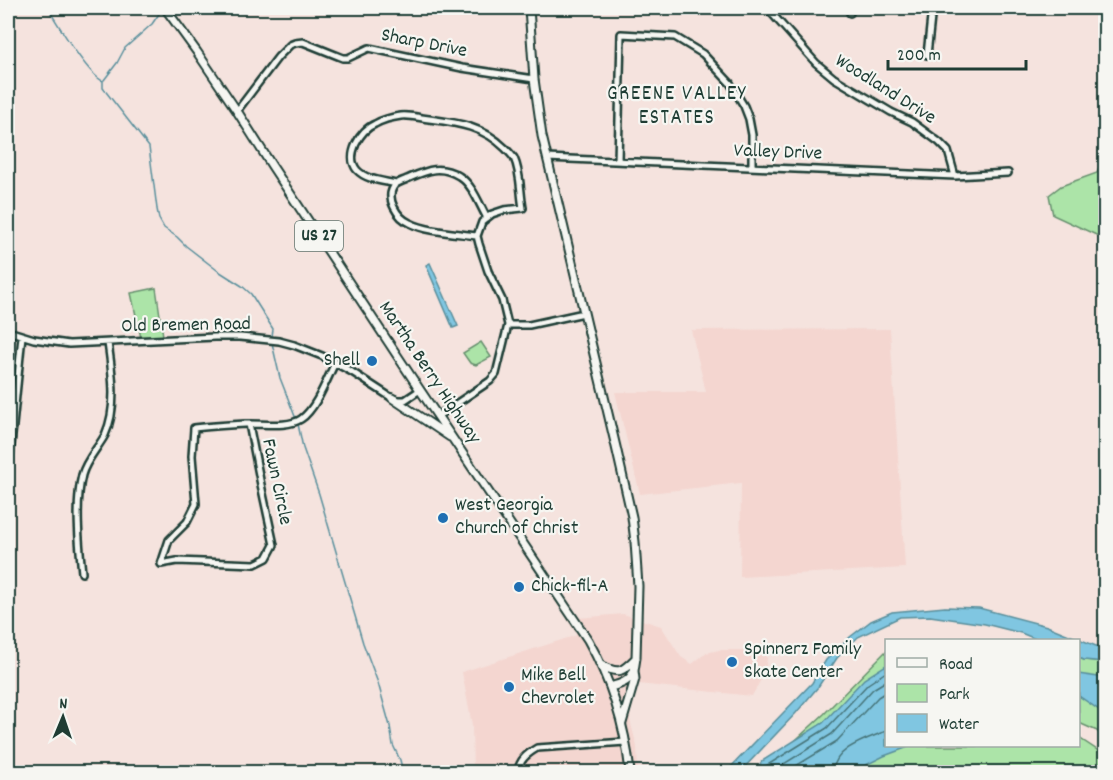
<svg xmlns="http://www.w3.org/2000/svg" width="1113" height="780" font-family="Dekko,sans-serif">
  <rect width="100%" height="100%" fill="#f5e3de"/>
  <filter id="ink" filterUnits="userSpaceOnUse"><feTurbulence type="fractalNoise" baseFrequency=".0167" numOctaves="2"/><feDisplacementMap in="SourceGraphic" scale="12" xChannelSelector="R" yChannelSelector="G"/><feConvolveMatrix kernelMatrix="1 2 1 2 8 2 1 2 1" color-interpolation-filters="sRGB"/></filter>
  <g filter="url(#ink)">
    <path fill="#f4d6d0" d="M890,329L905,568L740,577L741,483L640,494L615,392H706L691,330Z
      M623,614L661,626L681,657L692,664L706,653L719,650H762L767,658L765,672L752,696L638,684L631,709L630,720L637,747L638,772H473L472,725L462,672L577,635L567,619Z"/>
    <path fill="#ace4a8" stroke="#66906e" stroke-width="1.5" d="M1105,155V239L1053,215L1049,195L1061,186L1097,173Z
      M156,288L163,336L141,338L131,293Z
      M481,342L491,357L476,365L470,363L463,353Z
      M886,651V746H1078L1079,738L1106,756L1105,772H761L824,714Z
      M1078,658L1084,660L1105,662V739L1097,731L1079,723Z"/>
    <path fill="#80c6e1" stroke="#598f9c" stroke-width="1.5" d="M430,263L458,326L453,328L426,265Z
      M945,607L979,608L1047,626L1096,646H1105V662L1084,660L1079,658L1078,640H1038L1021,633L985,624L930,616L900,617L858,637L837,658L818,687L796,713L740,772H726L812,683L826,660L850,637L871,621L892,612Z
      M886,665V746H911L884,756L852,772H755L762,761L823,723L864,679Z
      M1078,674L1105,678V714L1079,696Z"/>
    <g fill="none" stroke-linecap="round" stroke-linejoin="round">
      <path stroke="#467479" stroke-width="1.5" d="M762,772L766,766L827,728L868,684L886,672
        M771,772L832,734L873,689L886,681
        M786,772L837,741L878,697L886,692
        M833,772C834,748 867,739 886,731"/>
      <path stroke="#598f9c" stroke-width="1.5" d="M48,8C57,23 88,75 103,81V88L149,147L157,209L159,219L164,228L177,237L186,246L217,270L242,286L251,294L273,329L272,337
        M104,80L117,63L125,48L152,24L163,8
        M272,343L280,378L296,419
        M298,424L303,448L319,494L363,643L378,683L390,726L393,745L400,760L403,772"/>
      <g stroke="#1f3d34" stroke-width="10">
        <path id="minor" d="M767,8L816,63L834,78L891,112L912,122L939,142L948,151L955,176
          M850,13V8
          M927,55L932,8
          M237,111L278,57L290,45L295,43L303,42L343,58H348L369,48L462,68L534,79
          M547,158L955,176L1008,173
          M618,161L621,34L675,37L703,54L730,83L744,106L749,119L752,135V167
          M396,184C384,181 366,180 357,170C345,156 360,130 375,124C382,120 393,117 401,116C410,115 420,118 429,119C458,123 483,126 505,148C508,151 511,154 514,158C521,173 520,192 523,208L504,210L492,214L482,222L477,236L479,244L488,271L502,300L508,325L496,374L490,381L438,416
          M477,236C458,233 427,232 410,223C398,218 384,198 395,185C398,182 403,181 407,179C426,171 439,164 459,176C473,185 479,204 487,218
          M508,325H529L584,313
          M8,331L34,339L69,344L215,337H240L279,341L294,345L322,356L352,372L392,398L399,400H405L420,390
          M249,424L260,480L274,545L267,558L255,564L177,561L161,564L169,540L187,522L196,504L192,456L194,428C211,426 228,425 245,424C261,423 288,428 301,419C316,409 327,379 335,363
          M8,475L22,336
          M82,573C79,544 75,503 82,475C86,460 98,448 105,435C118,407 112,372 108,343
          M518,772C519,760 527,754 537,748L626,742"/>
      </g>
      <g stroke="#1f3d34" stroke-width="11">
        <path id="major" d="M165,8L197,52L237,111L272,166L420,390L588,640C611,681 625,725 630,772
          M529,8L534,79L542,136L616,447L632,517L635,542L638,586L636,658L634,671L635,679L622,723
          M392,398L450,437
          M601,665C619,675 622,672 636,658
          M610,687C621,684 629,682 634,671"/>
      </g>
      <use href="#minor" stroke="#f6f6f2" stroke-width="5"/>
      <use href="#major" stroke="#f6f6f2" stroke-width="7"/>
    </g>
  </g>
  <g fill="#1f6fb2" stroke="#f6f6f2" stroke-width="2">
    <circle cx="372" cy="361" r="6"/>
    <circle cx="443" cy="518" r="6"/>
    <circle cx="519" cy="587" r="6"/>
    <circle cx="732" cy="662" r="6"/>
    <circle cx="509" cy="687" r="6"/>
  </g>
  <g text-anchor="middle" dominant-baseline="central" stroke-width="4.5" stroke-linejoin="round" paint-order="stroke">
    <rect fill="#f6f6f2" stroke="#60746d" stroke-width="1.5" x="295" y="221" width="48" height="30" rx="4.5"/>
    <g font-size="18" font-weight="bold" fill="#1f3d34">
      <text x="319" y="236">US 27</text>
    </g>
    <g font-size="20" fill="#1f3d34" stroke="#f6f6f2">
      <text transform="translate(424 44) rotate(11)">Sharp Drive</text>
      <text transform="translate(885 90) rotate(32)">Woodland Drive</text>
      <text transform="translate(778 153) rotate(2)">Valley Drive</text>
      <text transform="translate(186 326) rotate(-1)">Old Bremen Road</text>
      <text transform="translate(429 373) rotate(56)">Martha Berry Highway</text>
      <text transform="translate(276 482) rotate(78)">Fawn Circle</text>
    </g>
    <g font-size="20" fill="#1f3d34" stroke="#f6f6f2" text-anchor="start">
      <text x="360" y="361" text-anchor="end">Shell</text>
      <text x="455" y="506">West Georgia<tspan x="455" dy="23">Church of Christ</tspan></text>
      <text x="531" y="587">Chick-fil-A</text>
      <text x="744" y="650">Spinnerz Family<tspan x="744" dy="23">Skate Center</tspan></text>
      <text x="521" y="676">Mike Bell<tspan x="521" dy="23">Chevrolet</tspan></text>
    </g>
    <g font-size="21" letter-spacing="1.5" fill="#1f3d34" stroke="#f6f6f2">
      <text x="677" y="95">GREENE VALLEY<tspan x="677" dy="24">ESTATES</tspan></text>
    </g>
  </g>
  <rect width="1113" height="780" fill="none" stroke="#f6f6f2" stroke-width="30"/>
  <rect x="15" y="15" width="1083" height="750" fill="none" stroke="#1f3d34" stroke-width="2" filter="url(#ink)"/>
  <rect x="885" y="639" width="195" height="108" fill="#f6f6f2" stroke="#a0aca6" stroke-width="1.5"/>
  <rect x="897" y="658" width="30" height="9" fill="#f6f6f2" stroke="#a0aca6" stroke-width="1.5"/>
  <text x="939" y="669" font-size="18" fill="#1f3d34">Road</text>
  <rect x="897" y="684" width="30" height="18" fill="#ace4a8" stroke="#a0aca6" stroke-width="1.5"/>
  <text x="939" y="699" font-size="18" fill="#1f3d34">Park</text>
  <rect x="897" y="714" width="30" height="18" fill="#80c6e1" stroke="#a0aca6" stroke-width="1.5"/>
  <text x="939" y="729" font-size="18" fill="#1f3d34">Water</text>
  <g transform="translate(63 717) rotate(2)" stroke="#f6f6f2" stroke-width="4.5" paint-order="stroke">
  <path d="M0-4.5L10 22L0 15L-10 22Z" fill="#1f3d34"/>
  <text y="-9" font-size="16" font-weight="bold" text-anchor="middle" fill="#1f3d34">N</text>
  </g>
  <path d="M888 60v9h138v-9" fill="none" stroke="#1f3d34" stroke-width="3"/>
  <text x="897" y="60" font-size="18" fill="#1f3d34" stroke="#f6f6f2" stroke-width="4.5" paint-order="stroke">200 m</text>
</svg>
